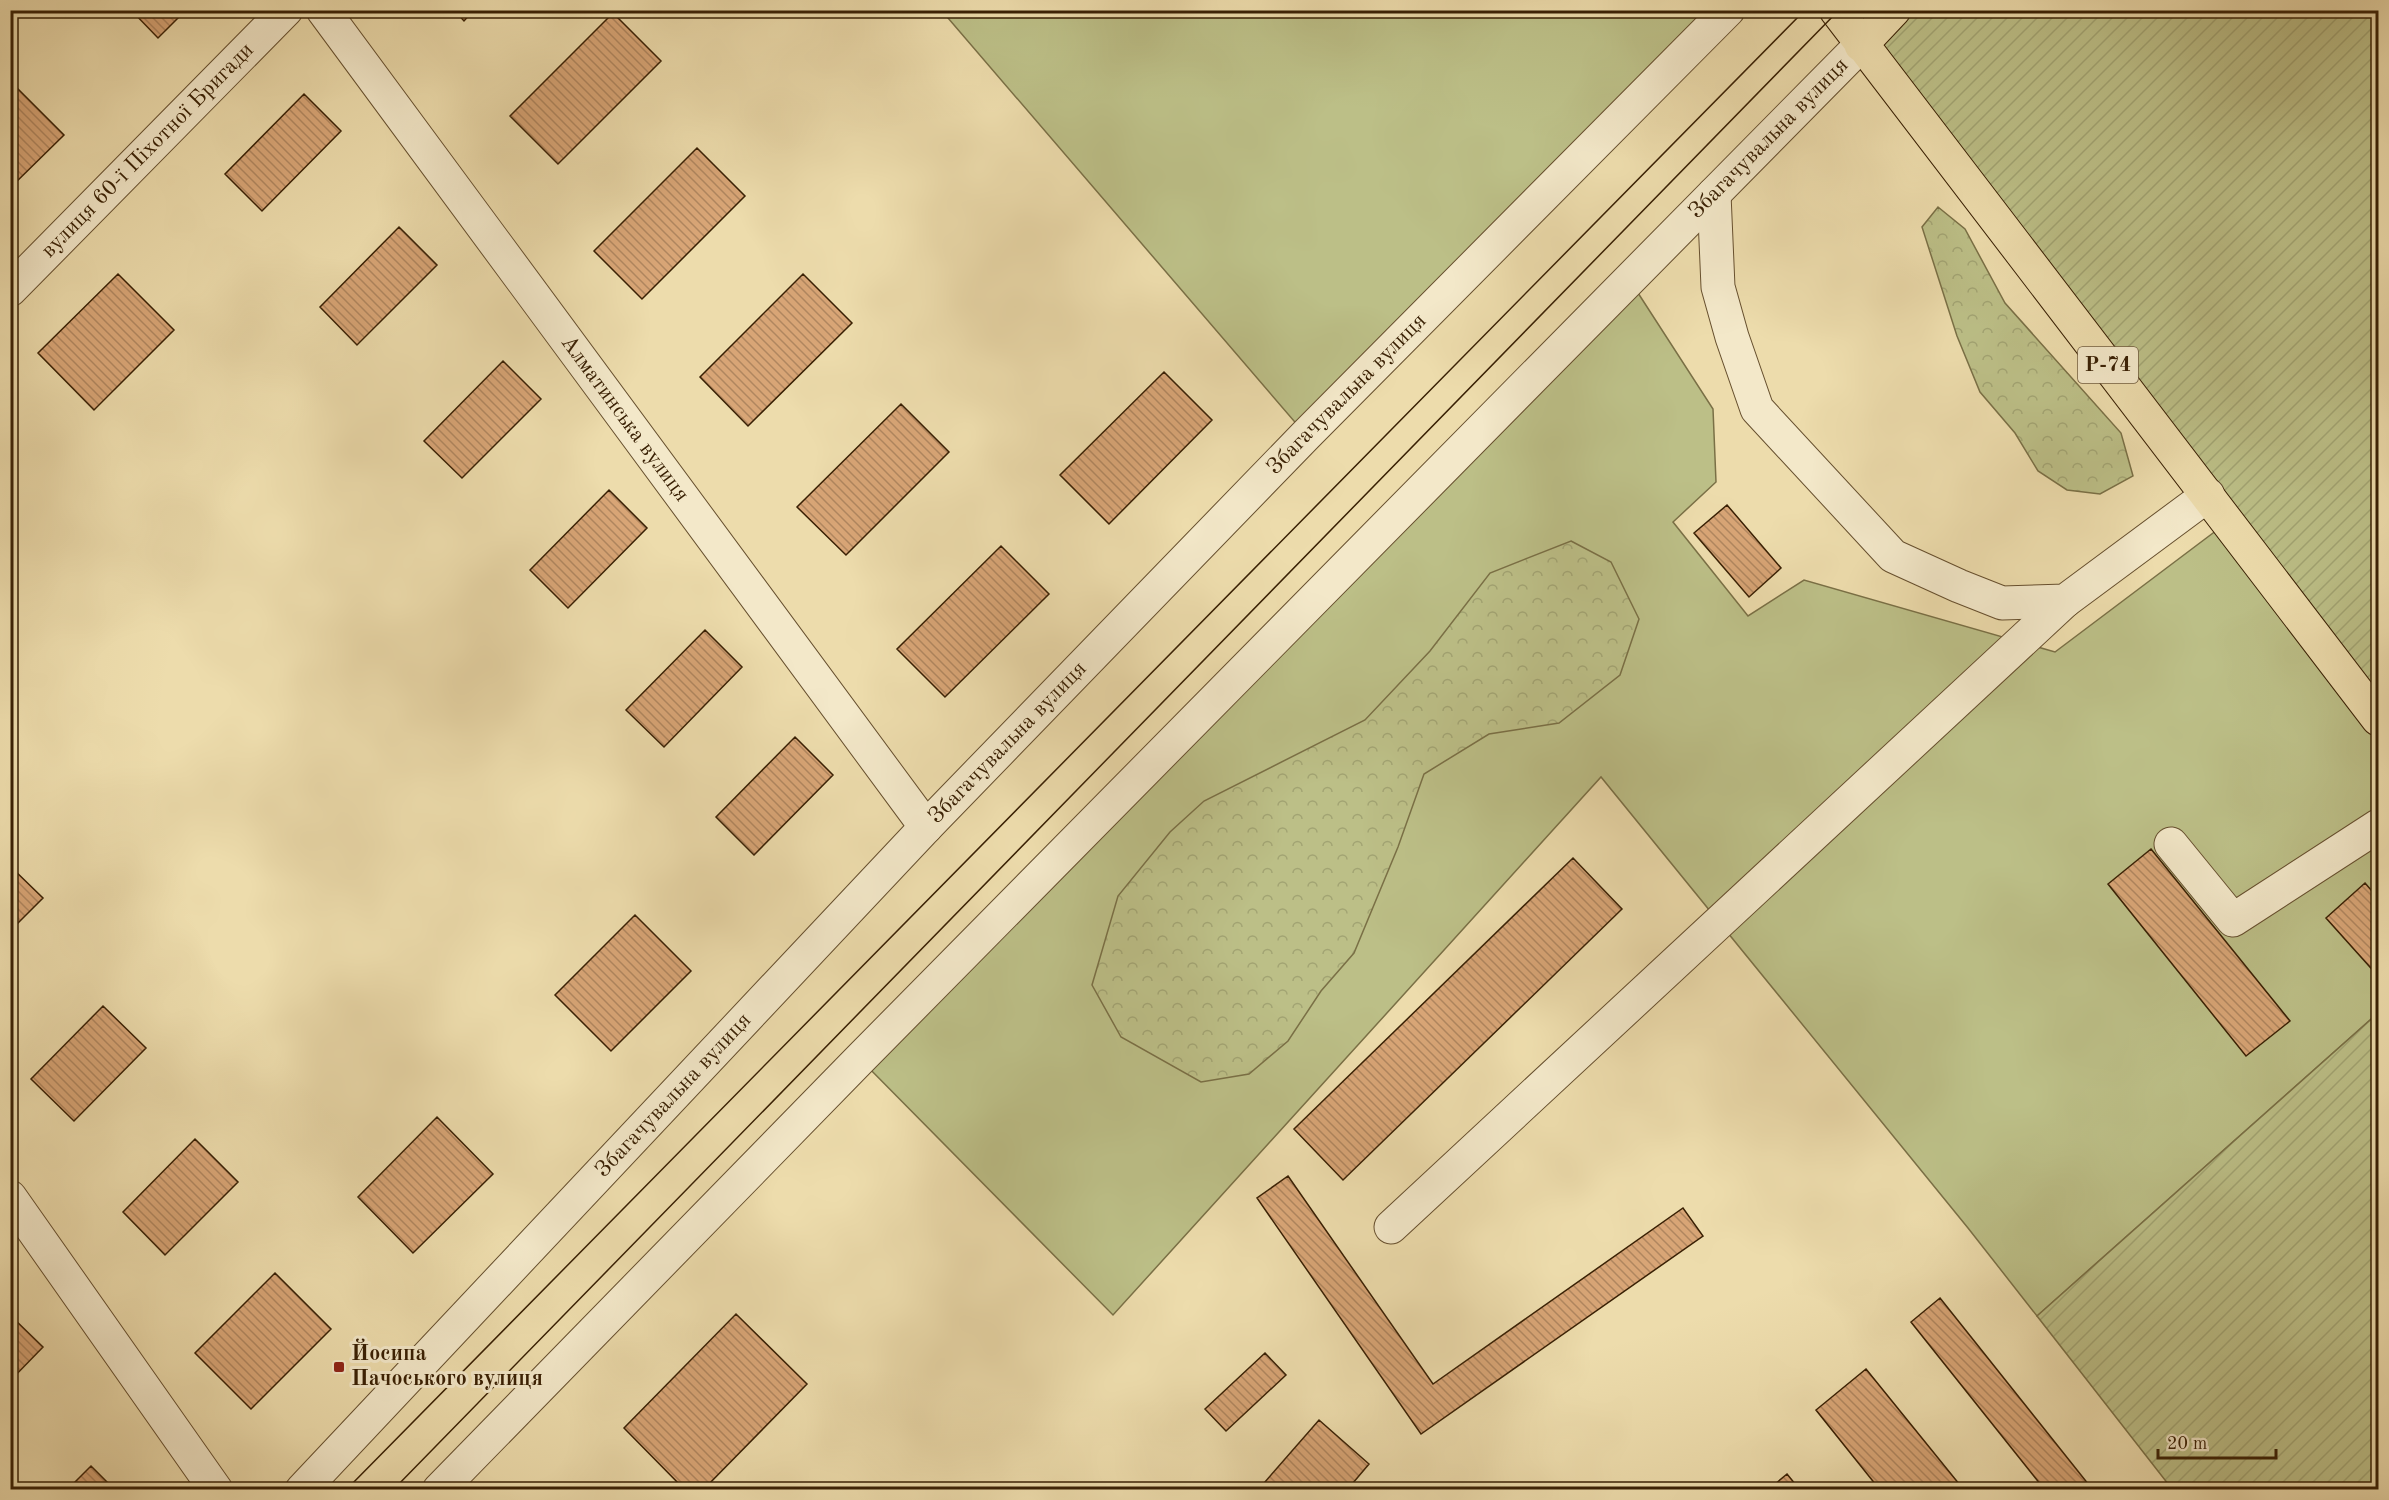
<svg xmlns="http://www.w3.org/2000/svg" width="2389" height="1500" font-family="'Old Standard TT',serif">
  <defs>
    <pattern id="forest-crowns" width="20" height="18" patternUnits="userSpaceOnUse" patternTransform="scale(1.5)"><rect width="20" height="18" fill="#bcbf87"/><path d="M2 6a3 3 0 1 1 6 0M12 15a3 3 0 1 1 6 0" fill="none" stroke="#a2a473"/></pattern>
    <pattern id="garden-furrows" width="10" height="10" patternUnits="userSpaceOnUse" patternTransform="scale(1.5)"><rect width="10" height="10" fill="#bcbf87"/><path d="M-1 1l2-2M0 10L10 0M9 11l2-2" fill="none" stroke="#a2a473"/></pattern>
    <pattern id="building-back-hatch" width="6" height="6" patternUnits="userSpaceOnUse" patternTransform="scale(1.5)"><rect width="6" height="6" fill="#d8a576"/><path d="M-1 5l2 2M0 0l6 6M5-1l2 2" fill="none" stroke="#b0865f"/></pattern>
  </defs>
  <rect width="100%" height="100%" fill="#eddcac"/>
  <filter id="stains"><feTurbulence type="fractalNoise" baseFrequency=".00333" numOctaves="4"/><feColorMatrix values="0 0 0 0 .2 0 0 0 0 .09 0 0 0 0 .02 0 0 0 .5 -.17"/></filter>
  <radialGradient id="worn" r=".72"><stop offset=".6" stop-color="#630" stop-opacity="0"/><stop offset="1" stop-color="#630" stop-opacity=".3"/></radialGradient>
  <path fill="#bcbf87" stroke="#7a7046" stroke-width="1.5" d="M942,11H1728L1306,435Z
    M1629,279L1713,409L1716,482L1673,522L1748,616L1804,580L2055,652L2229,521L2378,719V1013L2037,1316L1968,1228L1601,777L1113,1315L860,1059Z"/>
  <path fill="url(#forest-crowns)" stroke="#7a7046" stroke-width="1.5" d="M1938,207L1965,229L2005,303L2121,433L2133,476L2100,494L2067,490L2038,471L2015,433L1980,392L1957,336L1922,227Z
    M1571,541L1611,562L1639,619L1620,675L1559,723L1489,734L1424,774L1398,847L1354,953L1321,991L1288,1041L1249,1074L1201,1082L1121,1037L1092,985L1118,896L1170,832L1204,801L1365,720L1430,651L1490,573Z"/>
  <path fill="url(#garden-furrows)" stroke="#7a7046" stroke-width="1.5" d="M1892,11H2378V719L1861,45Z
    M2378,1013V1489H2172L2037,1316Z"/>
  <path fill="url(#building-back-hatch)" stroke="#392004" stroke-width="1.5" d="M131,10H186L158,38Z
    M454,10H474L464,21Z
    M613,13L661,61L558,164L510,116Z
    M10,81L64,135L10,188Z
    M304,94L341,131L262,211L225,174Z
    M697,148L745,196L642,299L594,251Z
    M399,227L437,265L357,345L320,307Z
    M118,274L174,330L94,410L38,353Z
    M803,274L852,323L748,426L700,377Z
    M503,361L541,399L462,478L424,441Z
    M1164,372L1212,420L1109,524L1060,475Z
    M901,404L949,452L846,555L797,507Z
    M609,490L647,528L568,608L530,570Z
    M1727,505L1781,568L1749,597L1694,533Z
    M1001,546L1049,594L945,697L897,649Z
    M705,630L742,667L664,747L626,710Z
    M795,737L833,775L754,855L716,817Z
    M2151,849L2290,1021L2246,1056L2108,884Z
    M1573,858L1622,909L1343,1180L1294,1129Z
    M10,866L43,898L10,931Z
    M2365,883L2378,898V976L2326,918Z
    M635,915L691,971L611,1051L555,995Z
    M103,1006L146,1048L74,1121L31,1079Z
    M437,1117L493,1174L413,1253L358,1197Z
    M195,1139L238,1182L165,1255L123,1212Z
    M1288,1176L1433,1384L1683,1208L1703,1236L1421,1434L1257,1198Z
    M275,1273L331,1329L251,1409L195,1353Z
    M1940,1298L2093,1490H2045L1911,1322Z
    M736,1314L807,1384L703,1490H685L624,1428Z
    M10,1315L43,1347L10,1381Z
    M1265,1353L1286,1375L1226,1431L1205,1409Z
    M1866,1369L1964,1490H1880L1816,1410Z
    M1319,1420L1369,1464L1347,1490H1258Z
    M91,1466L115,1490H67Z
    M1787,1474L1800,1490H1768Z"/>
  <g fill="none" stroke-linecap="round" stroke-linejoin="round">
    <g stroke="#664f2e" stroke-width="35">
      <g id="minor">
        <path id="s1" d="M323,10L926,827"/>
        <path d="M1714,194L1718,287L1732,337L1757,409L1893,556L1959,586L2002,603L2065,601L2208,495"/>
        <path id="s2" d="M10,290L286,10"/>
        <path d="M2171,844L2233,920L2378,826"/>
        <path d="M10,1197L216,1490"/>
        <path d="M1391,1227L2065,601"/>
        <path id="s3" d="M302,1490L926,827L1306,435L1728,10"/>
        <path id="s4" d="M439,1490L860,1059L1861,45"/>
      </g>
    </g>
    <g stroke="#392004" stroke-width="35">
      <path id="major" d="M1836,10L2378,719
        M1861,45L1894,10"/>
    </g>
    <use href="#minor" stroke="#f3e8c9" stroke-width="33"/>
    <use href="#major" stroke="#eddcac" stroke-width="33"/>
    <path stroke="#392004" stroke-width="1.5" d="M346,1490L1805,10
      M393,1490L1839,10"/>
  </g>
  <rect fill="#8f2418" stroke="#f3e8c9" stroke-width="2" x="333" y="1361" width="12" height="12" rx="3"/>
  <g text-anchor="middle" dominant-baseline="central" stroke-width="6" stroke-linejoin="round" paint-order="stroke">
    <rect fill="#f3e8c9" stroke="#715c3f" stroke-width="1.5" x="2078" y="347" width="60" height="36" rx="4.5"/>
    <g font-size="21" font-weight="bold" fill="#392004">
      <text x="2108" y="365">Р-74</text>
    </g>
    <g font-size="22" fill="#392004" stroke="#f3e8c9">
      <text stroke="none"><textPath href="#s4" startOffset="1896">Збагачувальна вулиця</textPath></text>
      <text stroke="none"><textPath href="#s2" startOffset="196">вулиця 60-ї Піхотної Бригади</textPath></text>
      <text stroke="none"><textPath href="#s3" startOffset="1514">Збагачувальна вулиця</textPath></text>
      <text stroke="none"><textPath href="#s1" startOffset="508">Алматинська вулиця</textPath></text>
      <text stroke="none"><textPath href="#s3" startOffset="1028">Збагачувальна вулиця</textPath></text>
      <text stroke="none"><textPath href="#s3" startOffset="542">Збагачувальна вулиця</textPath></text>
    </g>
    <g font-size="22" font-weight="bold" fill="#392004" stroke="#f3e8c9" text-anchor="start">
      <text x="351" y="1354">Йосипа<tspan x="351" dy="25">Пачоського вулиця</tspan></text>
    </g>
  </g>
  <rect width="2389" height="1500" fill="none" stroke="#eddcac" stroke-width="36"/>
  <rect x="12" y="12" width="2365" height="1476" fill="none" stroke="#392004" stroke-width="3"/>
  <rect x="18" y="18" width="2353" height="1464" fill="none" stroke="#392004" stroke-width="1.5"/>
  <path d="M2158 1449v9h118v-9" fill="none" stroke="#392004" stroke-width="3"/>
  <text x="2167" y="1449" font-size="18" fill="#392004" stroke="#f3e8c9" stroke-width="4.5" paint-order="stroke">20 m</text>
  <rect width="100%" height="100%" filter="url(#stains)"/>
  <rect width="100%" height="100%" fill="url(#worn)"/>
</svg>
